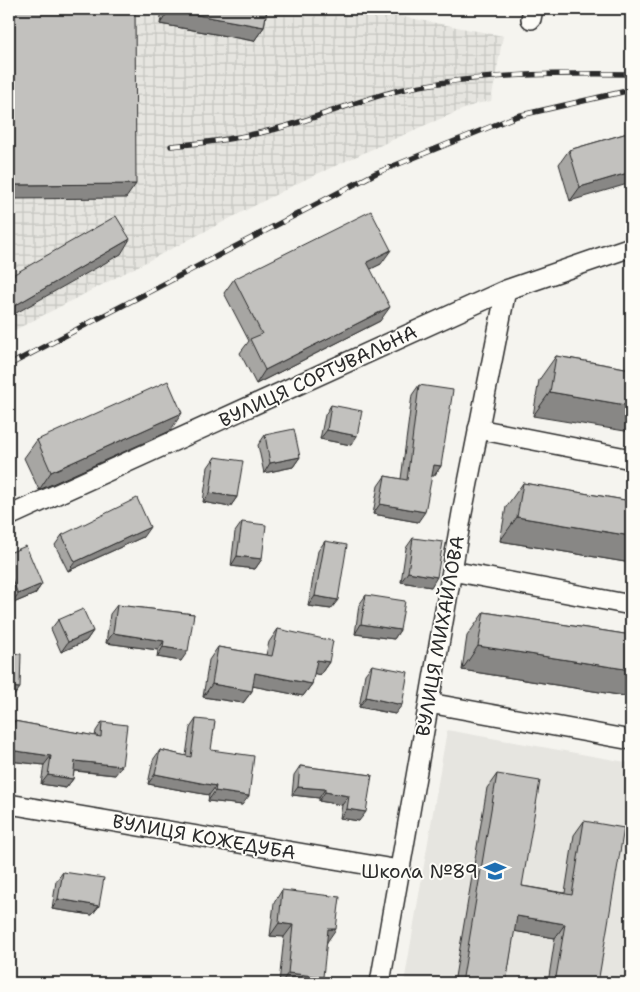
<svg xmlns="http://www.w3.org/2000/svg" width="640" height="992" font-family="'Shantell Sans',sans-serif">
  <defs>
    <pattern id="industrial-grid" width="8" height="8" patternUnits="userSpaceOnUse" patternTransform="scale(1.25)"><rect width="8" height="8" fill="#e6e5e0"/><path d="M0 4h8M4 0v8" fill="none" stroke="#c5c5c0"/></pattern>
  </defs>
  <rect width="100%" height="100%" fill="#f5f4ef"/>
  <filter id="ink" filterUnits="userSpaceOnUse"><feTurbulence type="fractalNoise" baseFrequency=".02" numOctaves="2"/><feDisplacementMap in="SourceGraphic" scale="10" xChannelSelector="R" yChannelSelector="G"/><feConvolveMatrix kernelMatrix="1 2 1 2 8 2 1 2 1" color-interpolation-filters="sRGB"/></filter>
  <g filter="url(#ink)">
    <path fill="#e6e5e0" d="M447,730L631,763V983H404Z"/>
    <path fill="url(#industrial-grid)" d="M9,9H363L503,36L491,101L476,104L423,126L302,181L9,333Z"/>
    <g fill="none" stroke-linecap="round" stroke-linejoin="round">
      <g stroke="#2b2b2b" stroke-width="22">
        <path id="minor" d="M531,19L533,9
          M478,429L631,459
          M9,516L506,290L631,247
          M452,571L631,605
          M429,703L631,740
          M9,804L399,870
          M380,983L462,513L506,290"/>
      </g>
      <use href="#minor" stroke="#fdfcf7" stroke-width="19"/>
      <g stroke="#2b2b2b" stroke-width="5.5">
        <path id="rail" d="M171,146C207,143 241,138 276,129C318,118 358,100 400,90C475,74 555,73 631,74
          M9,365L376,173L517,116L631,90"/>
      </g>
      <use href="#rail" stroke="#fdfcf7" stroke-width="4" stroke-dasharray="11" stroke-linecap="butt"/>
    </g>
    <path fill="#a7a6a3" stroke="#2b2b2b" d="M162,9H267L264,27L254,41L160,24Z
      M631,132L570,201L559,164L569,150Z
      M381,264L370,269L380,321L256,384L240,353L249,341L224,293L234,279Z
      M556,356L631,369L533,416L539,380Z
      M419,385L441,466L434,476L432,475L418,522L373,514L378,486L385,476L401,479L412,395Z
      M331,405L351,445L320,439L325,415Z
      M170,431L39,490L24,458L37,440Z
      M265,435L300,457L293,467L264,473L258,445Z
      M215,457L237,497L230,507L203,502L208,467Z
      M523,483L631,501V563L500,541L506,507Z
      M242,522L262,559L255,569L231,566L235,532Z
      M62,535L143,537L68,571L55,545Z
      M413,538L431,587L401,582L406,548Z
      M325,541L331,609L308,606L318,551Z
      M9,553L42,584L35,594L11,604L9,599Z
      M366,595L400,630L394,639L355,634L359,605Z
      M117,605L194,614L181,661L157,657L158,650L106,643L110,614Z
      M484,612L631,635V697L462,670L467,636Z
      M58,620L93,631L86,641L61,652L51,629Z
      M278,629L329,662L320,675L314,673L312,684L303,696L253,686L252,691L243,703L203,697L209,660L218,647L266,655L269,642Z
      M372,665L395,714L359,707L365,674Z
      M196,719L211,750L242,805L208,801L209,795L148,784L153,760L160,750L186,756L190,728Z
      M14,721L95,736L96,731L102,722L115,775L74,771L73,779L66,788L41,784L44,765L9,761V729Z
      M300,766L372,775L359,821L340,818L342,805L319,801V798L292,795L294,775Z
      M497,774L522,886L565,893L574,835L584,821L598,983H548L555,938L514,931L506,983H454L487,788Z
      M63,872L99,906L92,915L52,909L56,881Z
      M282,890L327,942L318,983H279L284,937L270,936L274,903Z"/>
    <path fill="#888785" stroke="#2b2b2b" d="M169,10L264,27L254,41L160,24Z
      M631,172V183L570,201L580,187Z
      M136,184L126,198L9,199V185Z
      M130,239L121,254L9,317V309Z
      M391,250L381,264L357,276L367,262Z
      M390,307L380,321L256,384L265,370Z
      M550,392L631,406V432L533,416Z
      M182,413L170,431L39,490L51,472Z
      M327,430L357,436L351,445L320,439Z
      M300,457L293,467L264,473L270,463Z
      M434,465L441,466L434,476L427,475Z
      M210,493L237,497L230,507L203,502Z
      M380,504L425,512L418,522L373,514Z
      M517,517L631,536V563L500,541Z
      M150,527L143,537L68,571L75,562Z
      M237,556L262,559L255,569L231,566Z
      M408,572L437,577L431,587L401,582Z
      M42,584L35,594L11,604L18,594Z
      M315,596L338,600L331,609L308,606Z
      M361,624L400,630L394,639L355,634Z
      M93,631L86,641L61,652L68,642Z
      M113,633L164,641L158,650L106,643Z
      M478,646L631,670V697L462,670Z
      M163,647L188,651L181,661L157,657Z
      M317,660L329,662L320,675L308,672Z
      M255,673L312,684L303,696L247,685Z
      M212,684L252,691L243,703L203,697Z
      M9,687L20,688L13,697H9Z
      M366,697L402,705L395,714L359,707Z
      M9,750L51,756L44,765L9,761Z
      M75,761L122,766L115,775L69,770Z
      M155,774L216,786L209,795L148,784Z
      M48,775L73,779L66,788L41,784Z
      M298,787L325,789L319,798L292,795Z
      M215,791L249,796L242,805L208,801Z
      M325,792L349,796L342,805L319,801Z
      M347,809L366,812L359,821L340,818Z
      M58,899L99,906L92,915L52,909Z
      M517,916L565,924L555,938L507,930Z
      M279,923L293,925L284,937L270,936Z
      M328,929H336L327,942L319,941Z
      M288,973L323,977L318,983H281Z"/>
    <path fill="#c2c1be" stroke="#2b2b2b" d="M9,9H135L136,184L9,185Z
      M170,9H267L264,27L169,10Z
      M631,132V172L580,187L569,150Z
      M371,211L391,250L367,262L390,307L265,370L250,339L262,334L234,279Z
      M116,216L130,239L9,309V277Z
      M556,356L631,369V406L550,392Z
      M168,381L182,413L51,472L37,440Z
      M419,385L453,390L441,466L434,465L425,512L380,504L385,476L407,480Z
      M331,405L362,411L357,436L327,430Z
      M294,429L300,457L270,463L265,435Z
      M215,457L243,461L237,497L210,493Z
      M523,483L631,501V536L517,517Z
      M137,498L150,527L75,562L62,535Z
      M242,522L266,525L262,559L237,556Z
      M413,538L443,542L437,577L408,572Z
      M325,541L347,545L338,600L315,596Z
      M26,546L42,584L18,594L9,572V553Z
      M366,595L405,601L400,630L361,624Z
      M117,605L194,614L188,651L163,647L164,641L113,633Z
      M83,609L93,631L68,642L58,620Z
      M484,612L631,635V670L478,646Z
      M278,629L333,641L329,662L317,660L312,684L255,673L252,691L212,684L218,647L272,656Z
      M9,653L21,654L20,688L9,687Z
      M372,665L408,672L402,705L366,697Z
      M196,719L215,721L211,750L254,756L249,796L215,791L216,786L155,774L160,750L191,757Z
      M14,721L101,737L102,722L127,725L122,766L75,761L73,779L48,775L51,756L9,750V731L13,732Z
      M300,766L372,775L366,812L347,809L349,796L325,792V789L298,787Z
      M497,774L540,781L522,886L572,895L584,821L624,828L598,983H555L565,924L517,916L506,983H462Z
      M63,872L104,878L99,906L58,899Z
      M282,890L340,897L336,929H328L323,977L288,973L293,925L279,923Z"/>
  </g>
  <defs>
    <g id="school-bare" transform="scale(1.725)"><path d="M0-5L7-2L0 1L-7-2ZM-4 1L0 2.5L4 1V4Q0 6-4 4Z" fill="#1f6fb2" stroke="#fdfcf7" stroke-width="2.5" paint-order="stroke"/></g>
  </defs>
  <g fill-rule="evenodd">
    <use href="#school-bare" x="495" y="871"/>
  </g>
  <g text-anchor="middle" dominant-baseline="central" stroke-width="4" stroke-linejoin="round" paint-order="stroke">
    <g font-size="19" fill="#2b2b2b" stroke="#fdfcf7">
      <text transform="translate(318 376) rotate(-25)">ВУЛИЦЯ СОРТУВАЛЬНА</text>
      <text transform="translate(440 636) rotate(-80)">ВУЛИЦЯ МИХАЙЛОВА</text>
      <text transform="translate(204 837) rotate(10)">ВУЛИЦЯ КОЖЕДУБА</text>
    </g>
    <g font-size="19" fill="#2b2b2b" stroke="#fdfcf7" text-anchor="end">
      <text x="478" y="871">Школа №89</text>
    </g>
  </g>
  <rect width="640" height="992" fill="none" stroke="#fdfcf7" stroke-width="30"/>
  <rect x="15" y="15" width="610" height="962" fill="none" stroke="#2b2b2b" stroke-width="2" filter="url(#ink)"/>
</svg>
